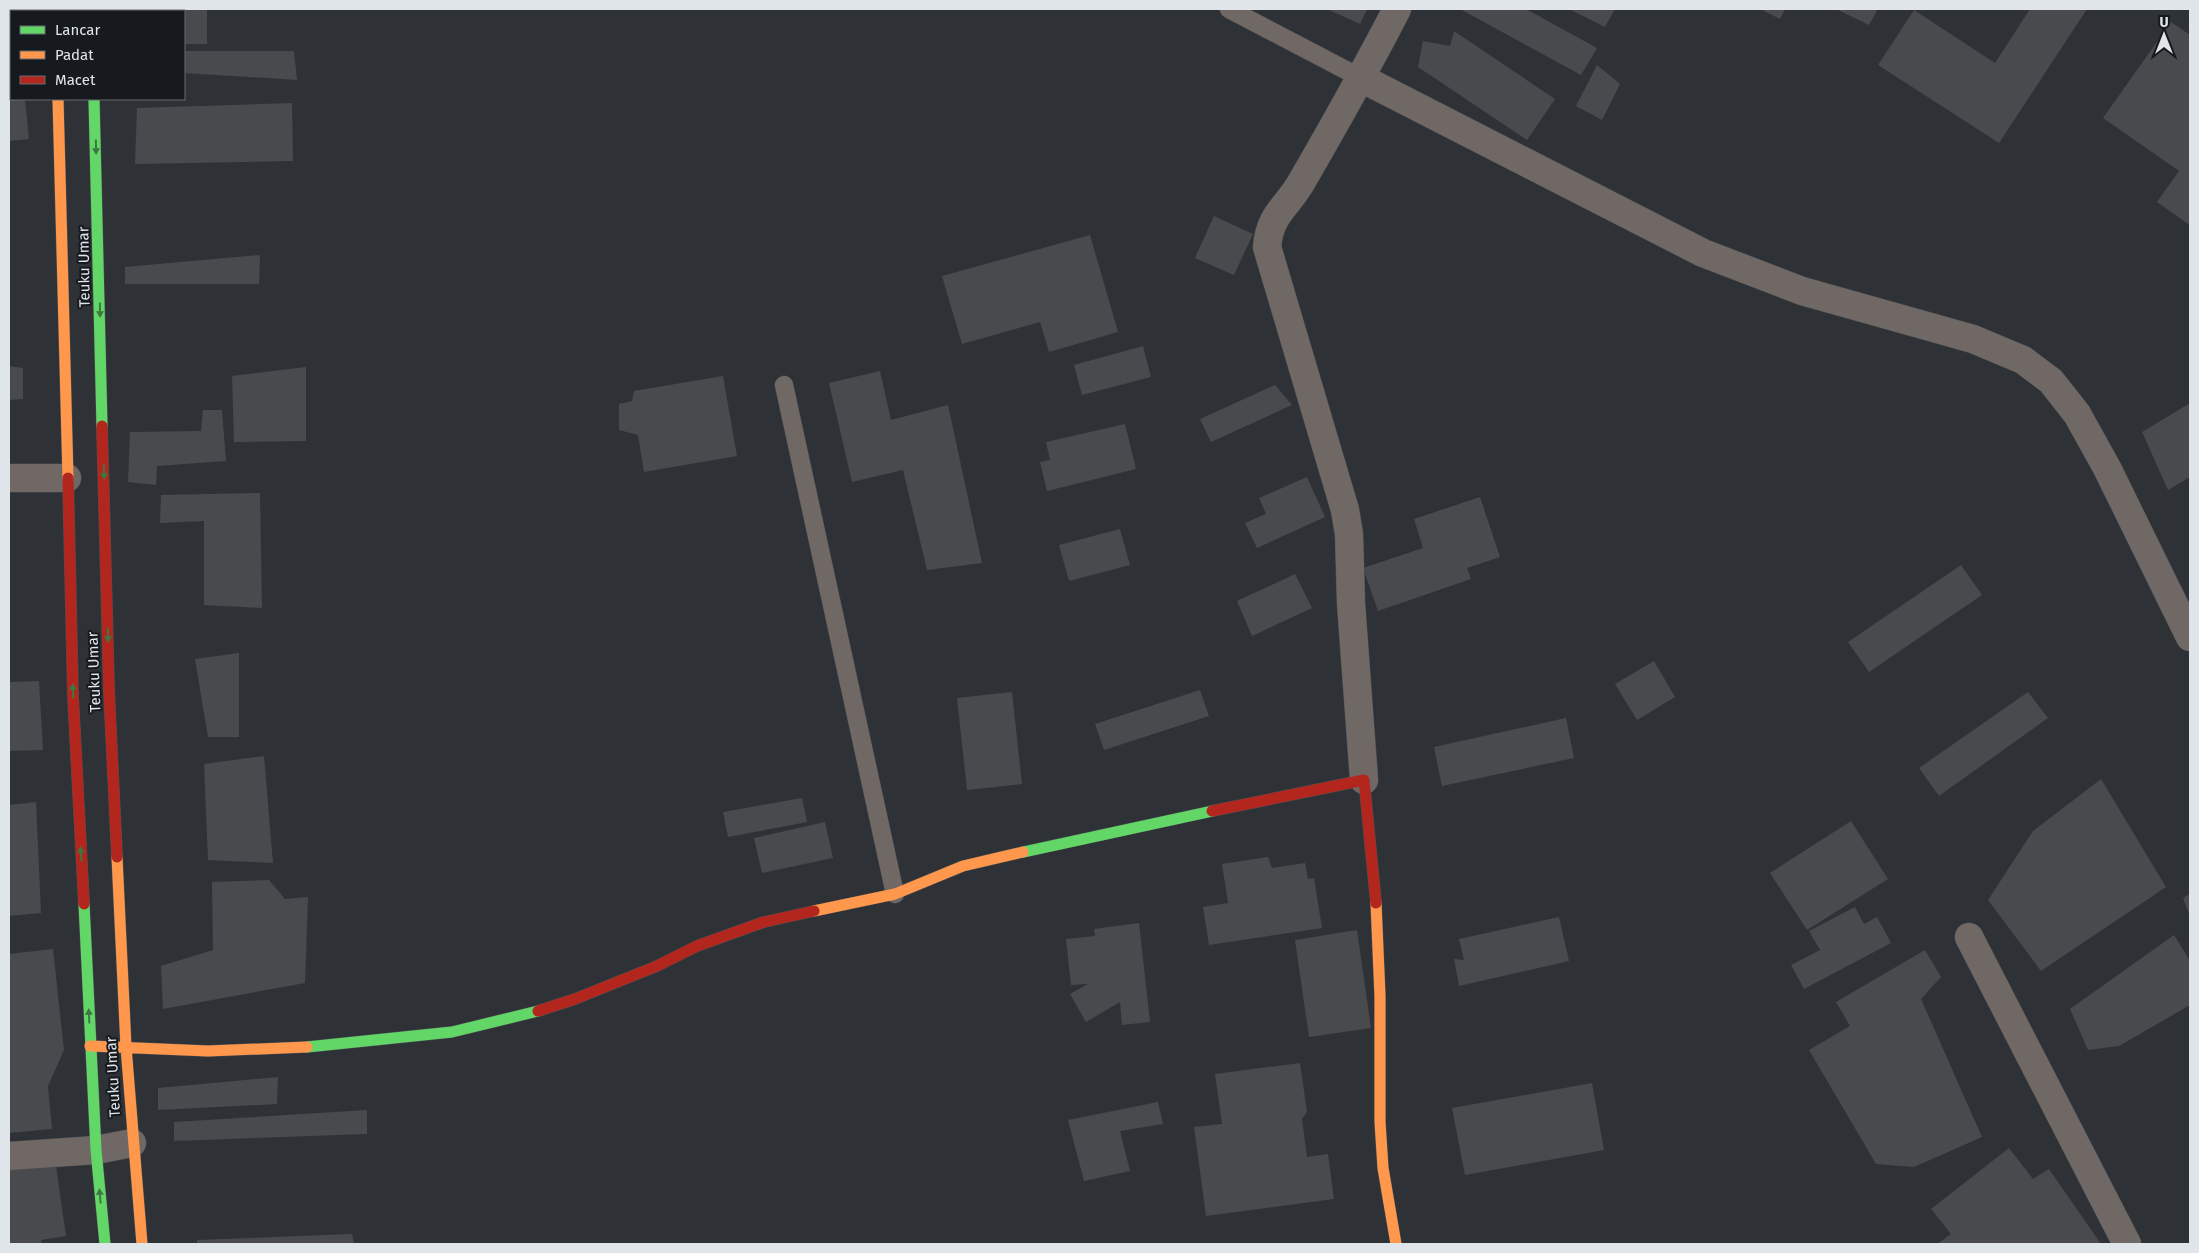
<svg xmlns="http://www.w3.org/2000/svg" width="2199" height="1253" font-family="'Fira Sans',sans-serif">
  <rect width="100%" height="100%" fill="#2e3236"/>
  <path fill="#484a4e" d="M160,9H207V44H184V11H160Z
    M1327,9H1367L1360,24Z
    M1460,9H1526L1597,48L1581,75Z
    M1569,9H1615L1605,27Z
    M1760,9H1785L1780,19Z
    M1836,9H1878L1869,25Z
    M2030,9H2087L1999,143L1878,65L1914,10L1995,63Z
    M2171,22L2190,35V220L2188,224L2157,202L2179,171L2103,118Z
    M1454,31L1555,99L1527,140L1418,67L1423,41L1450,46Z
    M184,51H294L297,80L184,73Z
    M1597,65L1620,84L1602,120L1576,106Z
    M9,72H11V99H25L29,139L9,141Z
    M292,103L293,161L135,164L137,108Z
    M1214,216L1253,234L1234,275L1195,258Z
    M1090,235L1118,332L1049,352L1040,322L962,344L942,276Z
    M260,255L259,284H125V267Z
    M1143,346L1151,377L1082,395L1074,365Z
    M9,366L23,368V399L9,400Z
    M306,367V441L234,442L232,376Z
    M880,371L891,420L948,405L982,563L927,570L903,470L852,482L829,383Z
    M723,376L737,456L644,472L638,435L619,430V404L632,401L634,391Z
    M1275,385L1292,405L1211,442L1200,419Z
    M2190,403V477L2168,490L2142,432Z
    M203,410H222L226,461L157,466L156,485L128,482L130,432L201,431Z
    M1125,424L1136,469L1047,491L1040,462L1050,460L1046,442Z
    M1307,477L1325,517L1257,548L1245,523L1266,514L1259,498Z
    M260,493L262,608L204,605V521L160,523L161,495Z
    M1480,497L1500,557L1467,568L1471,579L1378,611L1363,568L1423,548L1414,519Z
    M1120,529L1130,565L1069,581L1059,545Z
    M1961,565L1982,595L1869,672L1848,642Z
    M1295,574L1312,608L1252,636L1237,601Z
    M239,653V737H208L195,659Z
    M1654,661L1675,697L1637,720L1615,684Z
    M39,681L43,750L9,751V682Z
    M1200,690L1209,716L1104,750L1095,724Z
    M1012,692L1022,784L967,790L957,698Z
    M2028,692L2048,718L1939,796L1919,768Z
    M1566,718L1574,758L1442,786L1434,747Z
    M264,756L273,863L208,860L204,764Z
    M2101,779L2166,887L2041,971L1988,900L2033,831Z
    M802,798L807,822L728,837L723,812Z
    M36,802L41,913L9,916V805Z
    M1851,821L1888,879L1807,930L1770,873Z
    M825,822L833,858L762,873L754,838Z
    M1268,857L1272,868L1305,863L1308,879L1314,878L1322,928L1209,945L1203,907L1228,903L1222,864Z
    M269,880L285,899L308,897L305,983L163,1009L161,966L213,950L212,882Z
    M2190,894V916L2183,898Z
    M1855,907L1864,924L1877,917L1891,943L1804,989L1791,965L1820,950L1809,931Z
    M1559,917L1569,961L1459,986L1454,959L1464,960L1459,939Z
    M1139,923L1150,1022L1122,1025L1120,1002L1086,1022L1070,994L1088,984L1071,985L1066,939L1095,936L1094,929Z
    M1357,930L1371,1028L1309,1037L1295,940Z
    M2174,935L2190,961V1005L2119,1046L2088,1050L2070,1009Z
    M53,949L64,1050L48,1086L52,1129L9,1133V954Z
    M1925,950L1941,977L1921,999L1982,1137L1914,1167L1876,1164L1809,1050L1850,1026L1836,1002Z
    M1300,1063L1307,1112L1302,1119L1307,1157L1328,1154L1334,1199L1206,1216L1194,1127L1222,1124L1215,1074Z
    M278,1077L277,1104L158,1110V1088Z
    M1592,1083L1604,1150L1465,1175L1452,1108Z
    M1158,1102L1163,1124L1120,1131L1130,1171L1084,1181L1068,1120Z
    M367,1110V1134L174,1141V1122Z
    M2009,1148L2033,1179L2049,1169L2101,1244H1937L1951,1234L1931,1209Z
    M55,1159L66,1236L41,1240L42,1244H9V1166Z
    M352,1234L354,1244H197V1240Z"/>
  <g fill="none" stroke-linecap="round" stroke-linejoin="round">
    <g stroke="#4b4f52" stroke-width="19">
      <path id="lane" d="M1229,9L1361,78
        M784,385L895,894"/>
    </g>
    <g stroke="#4b4f52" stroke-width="29">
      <path id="street" d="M1361,78L1703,253L1802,291L1973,339L2023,360L2051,381L2077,414L2107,468L2190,637
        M9,478H67
        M1364,780L1351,603L1349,534L1345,510L1267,247C1270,213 1287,208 1302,181C1335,124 1367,67 1397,9
        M1969,937L2127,1244
        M9,1156L96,1150L132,1143"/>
    </g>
    <g stroke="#4b4f52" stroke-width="12">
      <path id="fast" d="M94,99L102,426
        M1023,852L1212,811
        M84,904L96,1150L105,1244
        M307,1047L452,1032L538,1011"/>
    </g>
    <g stroke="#4b4f52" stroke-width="12">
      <path id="slow" d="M92,9V11
        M58,99L68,478
        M117,857L126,1047L142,1244
        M1376,903L1380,996V1122L1383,1168L1396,1244
        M814,911L895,894L963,866L1023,852
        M90,1046L208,1051L307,1047"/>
    </g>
    <g stroke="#4b4f52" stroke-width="12">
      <path id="jam" d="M56,9V11
        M102,426L109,690L117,857
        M68,478L73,696L84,904
        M1212,811L1364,780L1376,903
        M538,1011L575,999L657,966L697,946L764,922L814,911"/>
    </g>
    <use href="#lane" stroke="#706865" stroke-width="18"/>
    <use href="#street" stroke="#706865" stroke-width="28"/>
    <use href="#fast" stroke="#63d668" stroke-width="11"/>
    <use href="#slow" stroke="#ff974d" stroke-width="11"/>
    <use href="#jam" stroke="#b3261e" stroke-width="11"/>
  </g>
  <defs><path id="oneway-solid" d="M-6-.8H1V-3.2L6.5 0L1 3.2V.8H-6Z" transform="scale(1.25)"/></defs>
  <g fill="#3c7842">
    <use href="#oneway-solid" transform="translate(96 147) rotate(89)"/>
    <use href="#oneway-solid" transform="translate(100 310) rotate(89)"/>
    <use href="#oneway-solid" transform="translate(104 472) rotate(89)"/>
    <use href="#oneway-solid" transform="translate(108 635) rotate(88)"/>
    <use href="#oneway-solid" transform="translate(73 691) rotate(-92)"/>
    <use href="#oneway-solid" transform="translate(81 854) rotate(-93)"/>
    <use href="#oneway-solid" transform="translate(89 1016) rotate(-93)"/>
    <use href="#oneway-solid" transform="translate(100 1196) rotate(-95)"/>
  </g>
  <g text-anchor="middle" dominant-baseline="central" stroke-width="4" stroke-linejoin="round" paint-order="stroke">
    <g font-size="15" fill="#e0e5ea" stroke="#16191d">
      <text transform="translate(84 267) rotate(-91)">Teuku Umar</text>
      <text transform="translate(94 672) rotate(-92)">Teuku Umar</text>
      <text transform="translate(113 1077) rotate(-93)">Teuku Umar</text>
    </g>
  </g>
  <rect width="2199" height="1253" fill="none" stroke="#e0e5ea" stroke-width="20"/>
  <rect x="10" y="10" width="175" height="90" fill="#16191d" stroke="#676b6f"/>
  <rect x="20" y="26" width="25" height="8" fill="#63d668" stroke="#676b6f"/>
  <text x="55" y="35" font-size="15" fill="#e0e5ea">Lancar</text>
  <rect x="20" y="51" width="25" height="8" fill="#ff974d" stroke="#676b6f"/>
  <text x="55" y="60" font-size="15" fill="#e0e5ea">Padat</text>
  <rect x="20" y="76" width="25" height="8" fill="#b3261e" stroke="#676b6f"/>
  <text x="55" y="85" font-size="15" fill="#e0e5ea">Macet</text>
  <g transform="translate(2164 35)" stroke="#16191d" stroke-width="4" paint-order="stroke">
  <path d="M0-4L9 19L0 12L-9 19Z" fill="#e0e5ea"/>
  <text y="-8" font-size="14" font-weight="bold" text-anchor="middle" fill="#e0e5ea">U</text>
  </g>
</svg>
